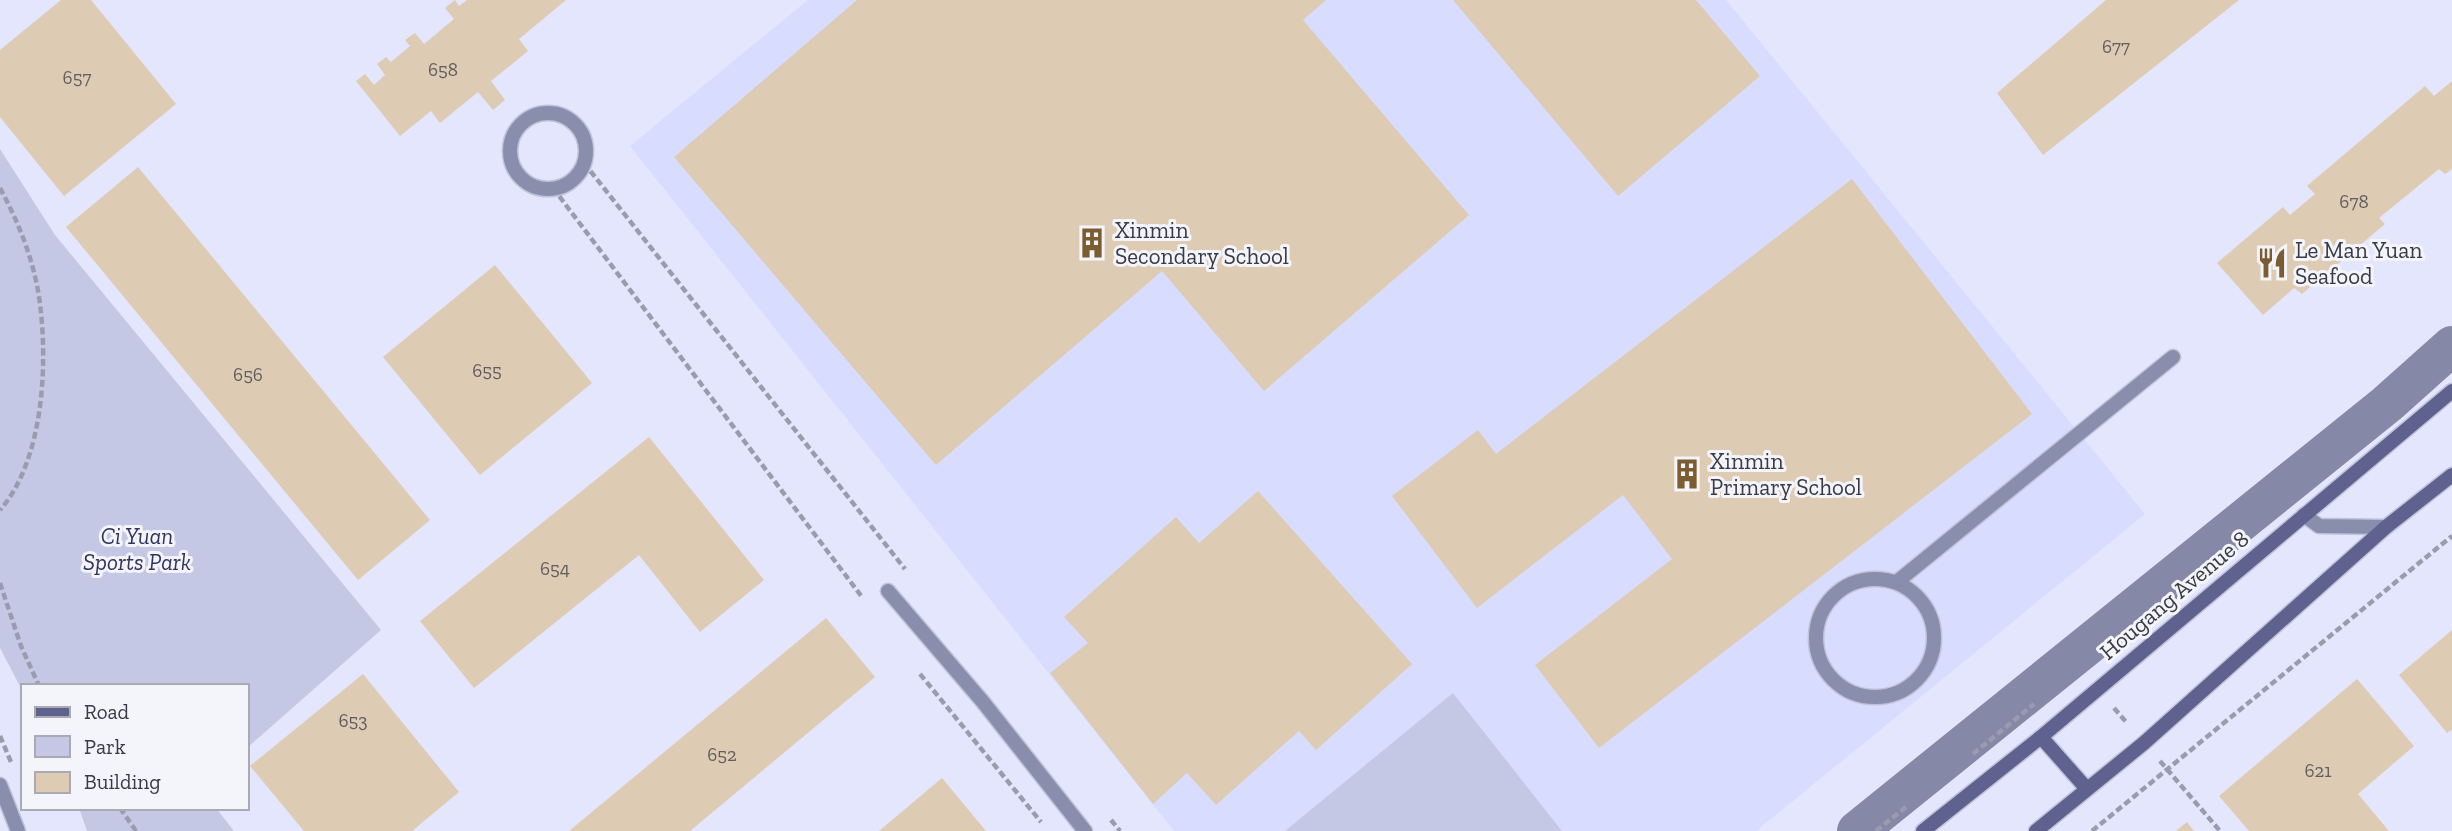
<svg xmlns="http://www.w3.org/2000/svg" width="2452" height="831" font-family="'Zilla Slab',serif">
  <rect width="100%" height="100%" fill="#e3e6fd"/>
  <path fill="#d8dcff" d="M808,0H1726L2145,514L1756,831H1174L630,146Z"/>
  <path fill="#c5c8e4" d="M0,149L55,235L381,630L247,748V686H23V692L0,648Z
    M1453,693L1562,831H1285Z
    M79,808H216L234,831H87Z"/>
  <g fill="none" stroke-linecap="round" stroke-linejoin="round">
    <path stroke="#8588a6" stroke-width="40" d="M1857,831L2387,404L2452,346"/>
  </g>
  <path fill="#ddcbb3" d="M61,0H91L176,104L64,196L0,117V50Z
    M455,0L459,6L467,0H566L519,39L528,51L491,81L505,100L493,110L478,92L440,123L431,111L400,136L356,81L365,74L374,85L385,75L377,64L386,57L391,62L410,46L405,40L415,33L424,44L454,19L445,8Z
    M857,0H1326L1303,20L1469,215L1264,391L1162,271L936,465L674,157Z
    M1453,0H1696L1760,76L1618,196Z
    M2106,0H2239L2043,155L1997,93Z
    M2452,81V169L2445,174L2439,169L2379,218L2385,224L2302,294L2294,288L2263,315L2217,263L2283,207L2290,215L2315,194L2307,186L2425,86L2434,96Z
    M138,167L430,520L358,580L66,227Z
    M1852,179L2032,414L1599,748L1535,665L1672,559L1623,495L1477,608L1392,496L1478,430L1496,454Z
    M495,265L592,383L480,475L383,357Z
    M649,437L764,580L700,632L639,555L474,688L420,621Z
    M1258,491L1412,664L1316,750L1299,731L1216,805L1187,773L1153,804L1050,673L1088,643L1064,617L1176,517L1199,543Z
    M826,618L875,677L690,831H569Z
    M2452,630V730L2447,733L2399,675Z
    M363,674L459,792L412,831H304L250,766Z
    M2357,679L2414,746L2358,794L2389,831H2249L2219,796Z
    M942,778L986,831H879Z
    M2187,822L2194,831H2176Z"/>
  <g fill="none" stroke-linecap="round" stroke-linejoin="round">
    <g stroke="#c1c4d8" stroke-width="17">
      <path id="service" d="M510 151a38 38 0 1 1 76 0a38 38 0 1 1-76 0Z
        M2304,515L2319,526L2386,527
        M1816 638a59 59 0 1 1 118 0a59 59 0 1 1-118 0Z
        M1898,581L2173,357
        M888,591L983,702L1085,831"/>
    </g>
    <g stroke="#c1c4d8" stroke-width="17">
      <path id="minor" d="M0,785L18,831"/>
    </g>
    <g stroke="#c1c4d8" stroke-width="17">
      <path id="secondary" d="M2041,737L2087,789
        M1923,831L2041,737L2452,391
        M2036,831L2144,743L2386,527L2452,475"/>
    </g>
    <path stroke="#9a9cae" stroke-width="4.5" stroke-dasharray="7 3.5" stroke-linecap="butt" d="M584,163L905,569
      M0,188C19,223 35,263 40,304C48,367 43,461 0,510
      M553,188L862,597
      M0,583L21,646L39,686
      M920,674L1041,822
      M2114,708L2127,723
      M0,736L11,762
      M1973,754L2034,704
      M2160,761L2220,831
      M120,808L136,831
      M1111,820L1120,831
      M1876,831L1906,807
      M2092,831L2452,536"/>
    <use href="#service" stroke="#8a8ead" stroke-width="14"/>
    <use href="#minor" stroke="#8a8ead" stroke-width="14"/>
    <use href="#secondary" stroke="#5f628f" stroke-width="14"/>
  </g>
  <defs>
    <g id="building-bare" transform="scale(2.415)"><path d="M-4-6H4V6H1V3H-1V6H-4ZM-2.5-4.3h1.7v1.8h-1.7ZM.8-4.3h1.7v1.8H.8ZM-2.5-1h1.7V.8h-1.7ZM.8-1h1.7V.8H.8Z" fill="#7c5d32" stroke="#f4f5fa" stroke-width="2.5" paint-order="stroke"/></g>
    <g id="restaurant-bare" transform="scale(2.415)"><path d="M-5-6h1v4h1v-4h1v4h1v-4h1v5L-1.5 .5V6h-2V.5L-5-1ZM5-6V6H3V1.5H1.5Q1.5-4 5-6Z" fill="#7c5d32" stroke="#f4f5fa" stroke-width="2.5" paint-order="stroke"/></g>
  </defs>
  <g fill-rule="evenodd">
    <use href="#building-bare" x="1092" y="243"/>
    <use href="#restaurant-bare" x="2272" y="263"/>
    <use href="#building-bare" x="1687" y="474"/>
  </g>
  <g text-anchor="middle" dominant-baseline="central" stroke-width="6" stroke-linejoin="round" paint-order="stroke">
    <g font-size="19" fill="#625e60">
      <text x="2116" y="46">677</text>
      <text x="443" y="69">658</text>
      <text x="77" y="77">657</text>
      <text x="2354" y="201">678</text>
      <text x="487" y="370">655</text>
      <text x="248" y="374">656</text>
      <text x="555" y="568">654</text>
      <text x="353" y="720">653</text>
      <text x="722" y="754">652</text>
      <text x="2318" y="770">621</text>
    </g>
    <g font-size="23" fill="#393a45" stroke="#f4f5fa" text-anchor="start">
      <text x="1115" y="230">Xinmin<tspan x="1115" dy="26">Secondary School</tspan></text>
      <text x="2295" y="250">Le Man Yuan<tspan x="2295" dy="26">Seafood</tspan></text>
      <text x="1710" y="461">Xinmin<tspan x="1710" dy="26">Primary School</tspan></text>
    </g>
    <g font-size="23" font-style="italic" fill="#32335f" stroke="#f4f5fa">
      <text x="137" y="536">Ci Yuan<tspan x="137" dy="26">Sports Park</tspan></text>
    </g>
    <g font-size="23" fill="#393a45" stroke="#f4f5fa">
      <text transform="translate(2174 595) rotate(-40)">Hougang Avenue 8</text>
    </g>
  </g>
  <rect x="21" y="684" width="228" height="126" fill="#f4f5fa" stroke="#a9aab2" stroke-width="2"/>
  <rect x="35" y="707" width="35" height="10" fill="#5f628f" stroke="#a9aab2" stroke-width="2"/>
  <text x="84" y="719" font-size="21" fill="#393a45">Road</text>
  <rect x="35" y="736" width="35" height="21" fill="#c5c8e4" stroke="#a9aab2" stroke-width="2"/>
  <text x="84" y="754" font-size="21" fill="#393a45">Park</text>
  <rect x="35" y="772" width="35" height="21" fill="#ddcbb3" stroke="#a9aab2" stroke-width="2"/>
  <text x="84" y="789" font-size="21" fill="#393a45">Building</text>
</svg>
